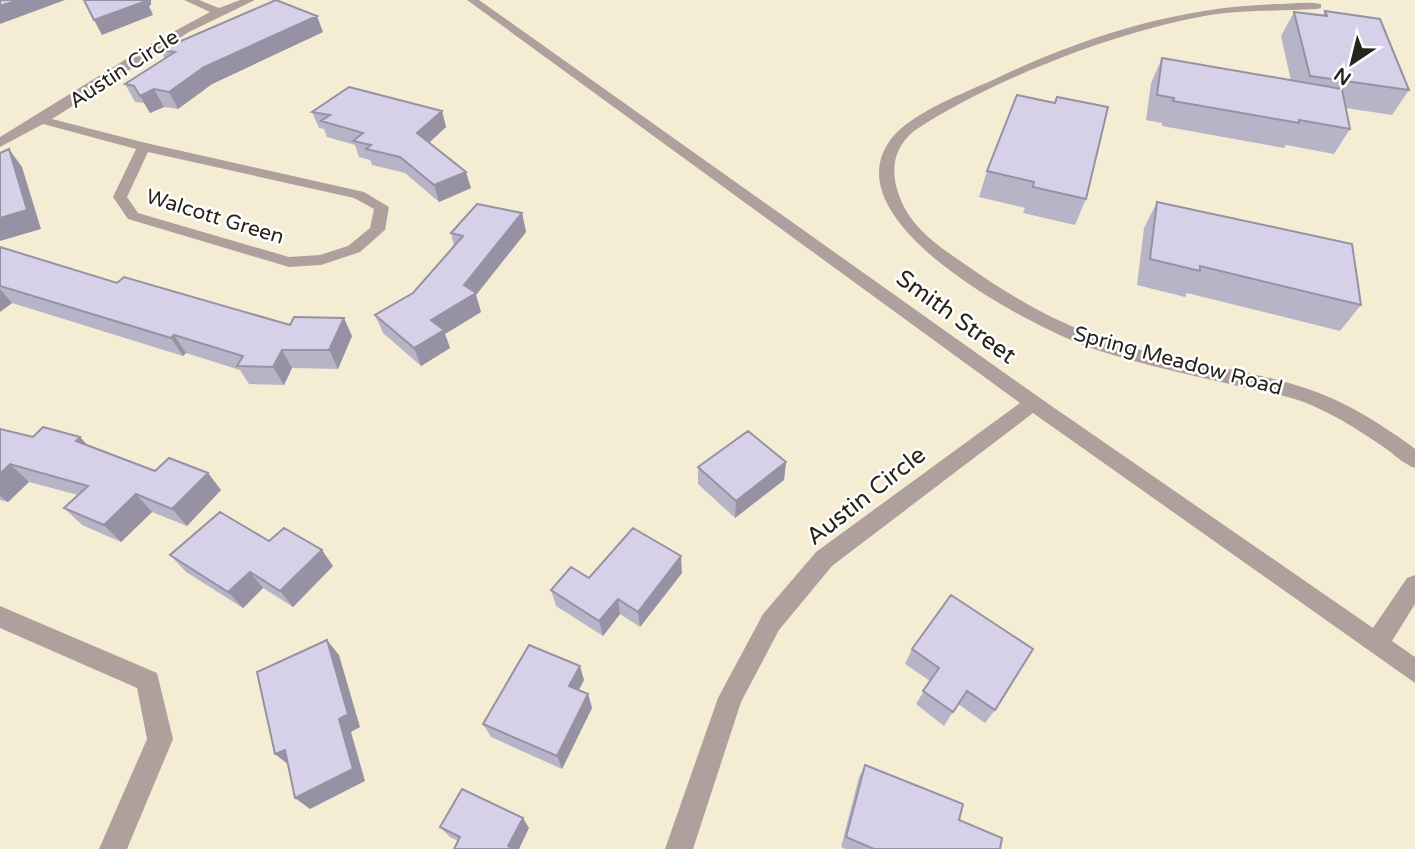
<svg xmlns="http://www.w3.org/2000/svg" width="1415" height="849" font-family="'Varela Round',sans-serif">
  <rect width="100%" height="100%" fill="#f4edd4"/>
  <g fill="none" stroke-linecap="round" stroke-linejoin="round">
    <path fill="#b0a09d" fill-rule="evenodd" d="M184,0H199L219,8L240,0H255L189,32L52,119L146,143L364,192L389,207L385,230L360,252L321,265L289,267L128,219L113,197L136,149L43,124L0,147V137L149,45L210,12ZM148,152L354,198L374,209L370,228L348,246L320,255L289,257L138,213L127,197Z
      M467,0H479L1040,398L1373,628L1407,578L1415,575V604L1392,641L1415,657V683L1033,413L832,566L779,630L741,702L693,849H665L718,698L763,614L816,552L1020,403Z
      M1321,4V8L1317,9C1282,11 1246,10 1210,15C1120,30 990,80 914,131C892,149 890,173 900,198C912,229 940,247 966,265C1014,299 1065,328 1122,345C1183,363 1248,369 1308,389C1345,401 1379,423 1410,445L1415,449V468C1403,464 1393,453 1382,446C1356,428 1327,410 1298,400C1280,394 1261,391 1242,387C1192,375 1142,365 1094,349C1035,329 837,227 887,145C905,114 965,93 997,78C1085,36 1178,7 1276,4C1290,4 1306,1 1321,4Z
      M0,606L157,673L173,739L127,849H99L147,739L137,688L0,628Z"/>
  </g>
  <path fill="#b8b4c8" d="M1325,11L1409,90L1392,115L1346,108L1350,129L1334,154L1286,145L1284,148L1162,126V123L1146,120L1151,83L1162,58L1291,81L1281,36L1294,12L1322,16Z
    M323,32L212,84L178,109L164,107L150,113L144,103L135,102L125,84L165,59L160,50Z
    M1017,95L1086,199L1075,225L1023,213L1025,208L979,197L987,171Z
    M442,111L446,127L429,143L471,188L439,202L405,173L372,165L370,160L359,157L355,145L327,137L324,129L319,128L312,112Z
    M1157,202L1361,305L1340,331L1187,293L1185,297L1137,285L1144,228Z
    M522,213L526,232L476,295L481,312L445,334L450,348L421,366L383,333L375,315L413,293L454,246L451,233Z
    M0,247L117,283L290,325L352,336L338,369L292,368L284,385L249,384L240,370L186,353L183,356L12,303L0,312Z
    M0,429L33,437H80L87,445L155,471L208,473L221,490L187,526L152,512L121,542L82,525L64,508L78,495L29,482L8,502L0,500Z
    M786,462L784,480L735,518L698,484V467Z
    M269,541L333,566L293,607L263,588L243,608L186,572L170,555Z
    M682,573L640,627L620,614L603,636L556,606L551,590L589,578Z
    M951,595L995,710L985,723L958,704L944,726L916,704L930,681L905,664L912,649Z
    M584,680L579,690L588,694L592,708L562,769L491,737L483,724Z
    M865,765L959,820L1000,849H846L841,847L859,777Z
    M440,827L529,828L458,841L450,837Z"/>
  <path fill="#9692a3" d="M18,0H65L0,24V6Z
    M135,0H151V5L149,6L153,15L102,35L94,20Z
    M317,16L323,32L212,84L178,109L169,92L204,67Z
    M154,89L164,107L150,113L140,96Z
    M442,111L446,127L422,149L417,133Z
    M9,149L22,167L41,229L0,241V218Z
    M466,172L471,188L439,202L434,185Z
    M522,213L526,232L476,295L481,312L445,334L450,348L421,366L414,348L431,320L464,285Z
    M0,289L12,303L0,312Z
    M344,318L352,336L338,369L329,350Z
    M174,335L186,353L183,356L171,338Z
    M282,350L292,368L284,385L273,367Z
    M80,437L96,455L76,441Z
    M786,462L784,480L735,518L736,501Z
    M10,464L29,482L8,502L0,496V474Z
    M208,473L221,490L187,526L172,509Z
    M136,494L152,512L121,542L104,525Z
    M322,550L333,566L293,607L280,591Z
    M681,556L682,573L640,627L638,612Z
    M250,572L263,588L243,608L228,592Z
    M618,599L620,614L603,636L599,621Z
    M327,640L339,655L360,727L351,732L365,781L310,809L295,798Z
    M580,666L584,680L573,700L569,686Z
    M588,694L592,708L562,769L557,756Z
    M285,750L290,766L275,754Z
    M523,818L529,828L519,849H510L508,846Z"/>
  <path fill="#d6d1e9" stroke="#9692a3" stroke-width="2" d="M0,0H18L0,6Z
    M84,0H144L146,1L94,20Z
    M276,0L317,16L204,67L169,92L154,89L140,96L134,86L125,84L175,52L160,50Z
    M1325,11L1380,19L1409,90L1310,76L1294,12L1327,16Z
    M1162,58L1342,89L1350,129L1299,120V123L1173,101L1174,98L1157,95Z
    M349,87L442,111L417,133L466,172L434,185L400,157L366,149L371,145L353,141L363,133L321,121L330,115L312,112Z
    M1017,95L1055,103L1057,97L1108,107L1086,199L1033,187L1034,182L987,171Z
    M9,149L27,210L0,218V153Z
    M1157,202L1352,244L1361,305L1200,266V271L1150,259Z
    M477,204L522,213L464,285L476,293L431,320L444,330L414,348L375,315L413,293L463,236L451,233Z
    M0,247L117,283L124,277L290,325L294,317L344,318L329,350H282L273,367L237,366L243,356L174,335L171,338L0,286Z
    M43,427L80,437L76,441L155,471L169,458L208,473L172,509L136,494L104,525L64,508L88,486L10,464L0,474V429L33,437Z
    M748,431L786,462L736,501L698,467Z
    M220,512L269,541L284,528L322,550L280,591L250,572L228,592L170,555Z
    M633,528L681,556L638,612L618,599L599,621L551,590L571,567L589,578Z
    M951,595L1033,649L995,710L967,691L953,712L923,691L939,668L912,649Z
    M327,640L348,714L339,719L353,769L295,798L285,750L275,754L257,672Z
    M529,645L580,666L569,686L588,694L557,756L483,724Z
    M865,765L963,804L959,820L1002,838L1000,849H874L846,837Z
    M462,789L523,818L508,846L514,849H454L460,837L440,827Z"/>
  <g text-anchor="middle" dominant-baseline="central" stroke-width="5" stroke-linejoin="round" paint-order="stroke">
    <g font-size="21" fill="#26241b" stroke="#fff">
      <text transform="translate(124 69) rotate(-33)">Austin Circle</text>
      <text transform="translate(215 217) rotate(17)">Walcott Green</text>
      <text transform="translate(1178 361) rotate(15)">Spring Meadow Road</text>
    </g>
    <g font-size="24" fill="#26241b" stroke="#fff">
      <text transform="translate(956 317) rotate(36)">Smith Street</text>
      <text transform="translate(866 496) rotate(-38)">Austin Circle</text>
    </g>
  </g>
  <g transform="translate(1352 63) rotate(215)" stroke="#ffffff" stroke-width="5" paint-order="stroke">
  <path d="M0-5L12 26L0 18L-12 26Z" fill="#26241b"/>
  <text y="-10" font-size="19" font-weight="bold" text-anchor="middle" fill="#26241b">N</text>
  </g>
</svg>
